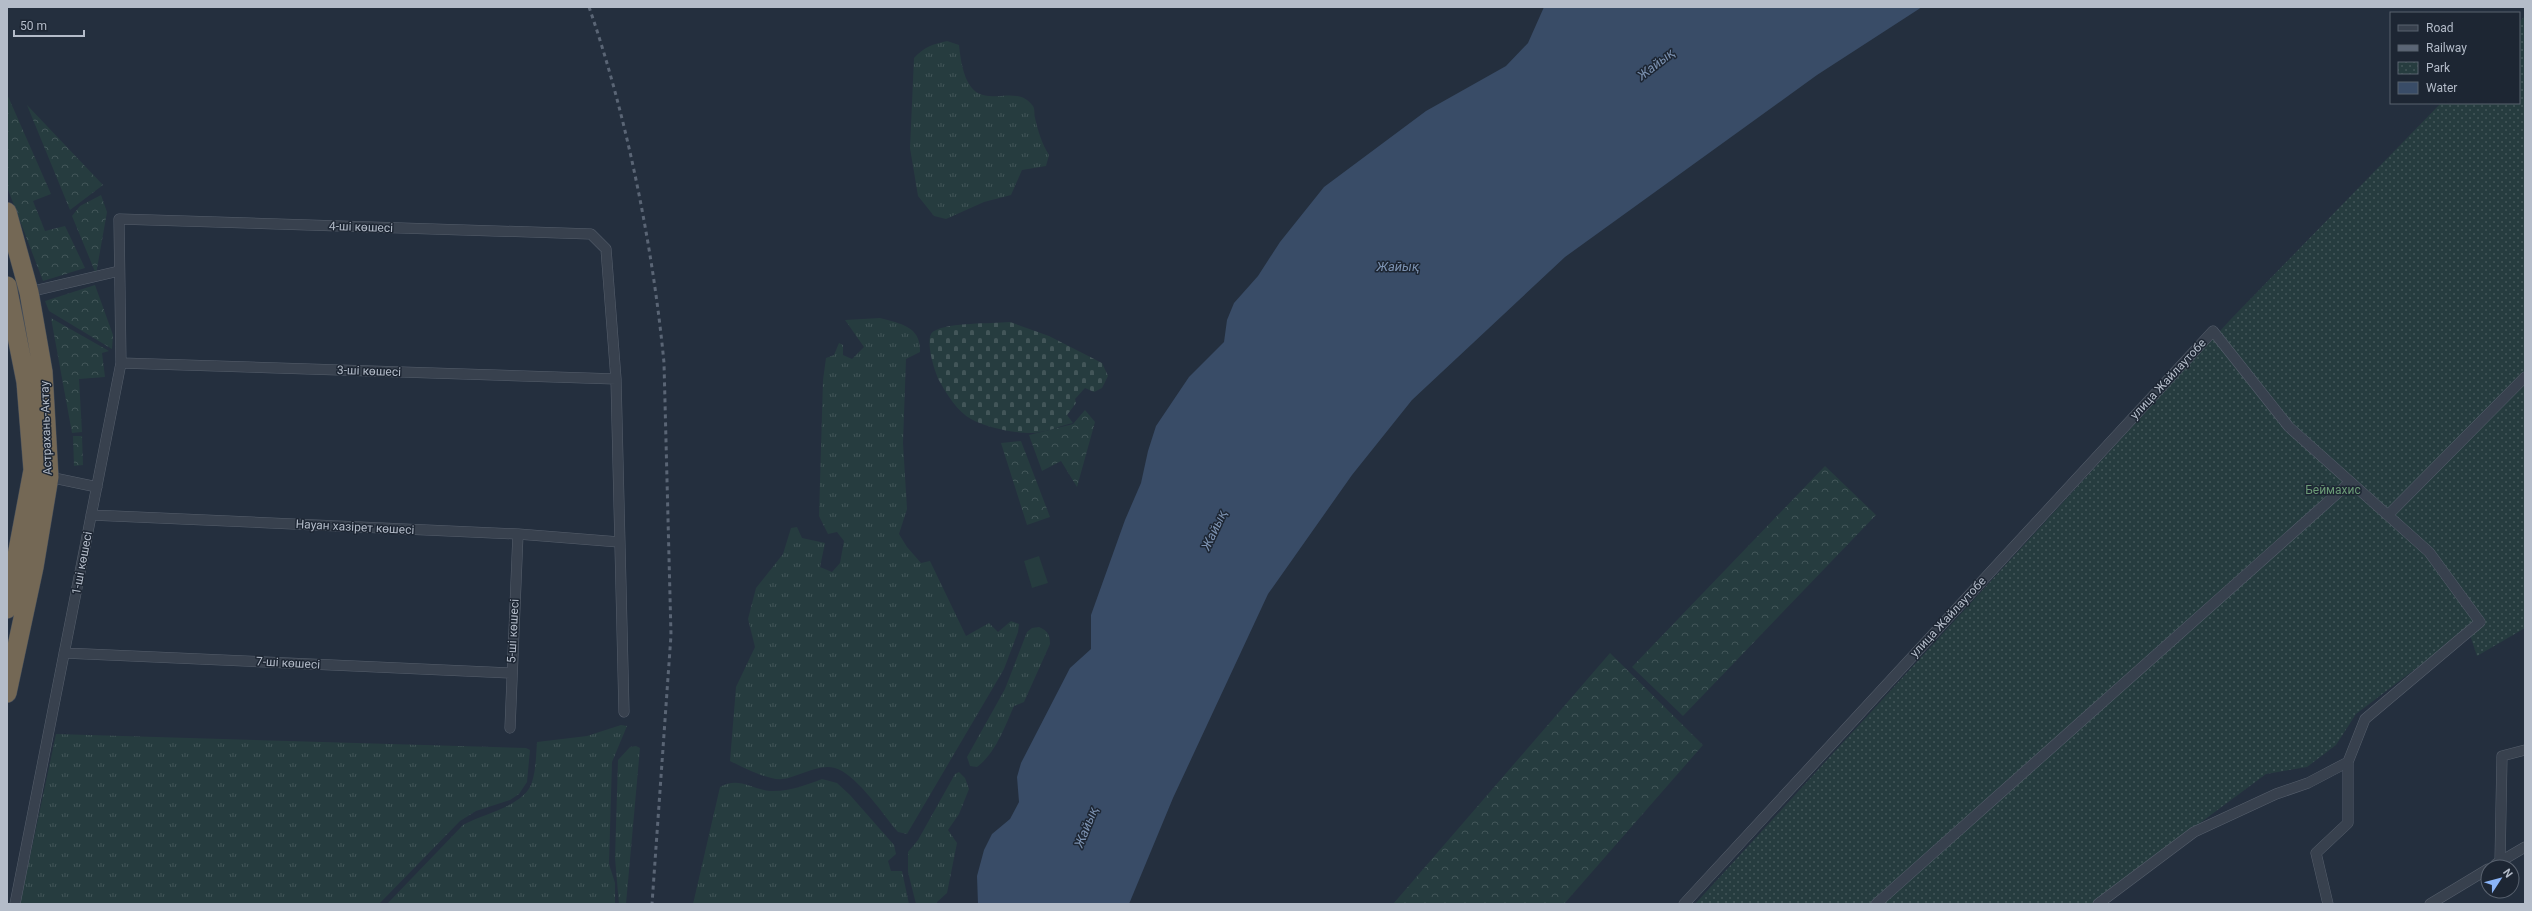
<svg xmlns="http://www.w3.org/2000/svg" width="2532" height="911" font-family="Roboto,sans-serif">
  <defs>
    <pattern id="grass-tufts" width="24" height="20" patternUnits="userSpaceOnUse"><rect width="24" height="20" fill="#263c3f"/><path d="M3 7l-1-3M5 7V3M7 7l1-3M15 17l-1-3M17 17v-4M19 17l1-3" fill="none" stroke="#435659"/></pattern>
    <pattern id="forest-crowns" width="20" height="18" patternUnits="userSpaceOnUse"><rect width="20" height="18" fill="#263c3f"/><path d="M2 6a3 3 0 1 1 6 0M12 15a3 3 0 1 1 6 0" fill="none" stroke="#435659"/></pattern>
    <pattern id="cemetery-stones" width="16" height="16" patternUnits="userSpaceOnUse"><rect width="16" height="16" fill="#263c3f"/><path d="M2 7V4a2 2 0 0 1 4 0v3zM10 15v-3a2 2 0 0 1 4 0v3z" fill="#435659"/></pattern>
    <pattern id="park-dots" width="8" height="8" patternUnits="userSpaceOnUse"><rect width="8" height="8" fill="#263c3f"/><path d="M2 2h.1M6 6h.1" fill="none" stroke="#435659" stroke-width="1.8" stroke-linecap="round"/></pattern>
  </defs>
  <rect width="100%" height="100%" fill="#242f3e"/>
  <path fill="url(#grass-tufts)" d="M947,41L959,45C967,131 1010,75 1033,106C1035,109 1034,114 1035,118C1038,131 1042,144 1049,155L1046,166L1022,170L1011,195L984,202L946,219L934,216L918,196L910,148L914,58C924,47 933,44 947,41Z
    M880,318C901,324 921,326 920,352L906,359L903,443L907,509L899,534L907,547L921,563L930,561L966,636L989,623L998,632L1011,621L1019,624L1018,632L1004,669L907,834L898,832C881,812 864,785 842,771C823,759 801,777 782,779C770,781 742,767 730,761L736,687L755,647L748,619L756,588L783,554L791,528L797,527L802,538L825,543L820,567L832,572L840,563L844,541L837,532L828,534L819,516L823,380L826,358L834,355L839,343L843,345V355L852,359L864,347L845,320Z
    M1039,627C1048,631 1050,635 1050,644L1024,702L1014,706C1005,726 996,753 977,767L970,766L967,757L1005,689L1027,632L1032,628Z
    M621,725L627,726L612,762L609,864L615,883V904H387L463,825C484,813 525,806 532,782C536,770 536,755 537,742L587,736Z
    M56,734L526,748L530,750L527,782L519,794L510,800L476,811L460,821L379,904H20Z
    M636,746L640,748L626,904H619L615,858L618,760L630,747Z
    M959,772L965,778L969,789L959,814L948,830L957,843L947,893L937,902V904H916L908,872V852L918,840L955,774Z
    M822,779L837,783L850,795L894,845L896,854L888,861L891,871H902L909,904H693L720,787C738,776 752,789 770,791C788,792 806,785 822,779Z"/>
  <path fill="url(#forest-crowns)" d="M7,94L51,194L33,201L45,231L65,226L85,268L43,281L7,187Z
    M27,105L103,185L70,210Z
    M101,195L107,212L96,274L72,216L80,206Z
    M95,285L113,335L112,349L49,311L45,301Z
    M51,318L109,351L102,353L105,377L79,379L82,432L72,433Z
    M1085,410L1095,422L1077,487L1061,461L1042,471L1029,435L1073,424Z
    M82,436L83,465L74,466L73,436Z
    M1021,441L1050,517L1027,525L1001,443Z
    M1825,466L1876,515L1683,716L1632,667Z
    M1610,653L1703,745L1564,904H1393Z"/>
  <path fill="url(#cemetery-stones)" d="M1010,322L1049,336L1102,363L1108,376L1102,388L1094,392L1085,388L1075,399L1076,403L1067,415L1073,423C1060,426 1044,433 1031,433C1014,433 987,428 971,419C958,412 947,395 940,382C935,374 923,336 934,331C951,322 989,324 1010,322Z"/>
  <path fill="url(#park-dots)" d="M2525,16V628L2477,656L2468,629L2356,714L2336,745L2307,767L2266,774L2091,904H1695L2231,319L2441,103H2519V22Z"/>
  <path fill="#263c3f" d="M1039,556L1048,583L1032,588L1024,561Z"/>
  <path fill="#394c67" d="M1544,7H1922L1817,75L1565,257L1412,400L1352,475L1268,594L1173,798L1129,904H978L977,876L984,850L992,834L1010,819L1019,802L1017,777L1021,763L1070,668L1091,649V615L1125,520L1141,483L1148,451L1156,426L1189,377L1224,342L1227,320L1234,303L1258,276L1280,242L1324,187L1426,111L1506,66L1528,43Z"/>
  <g fill="none" stroke-linecap="round" stroke-linejoin="round">
    <g stroke="#565f6c" stroke-width="11">
      <path id="street" d="M29,292L119,271
        M121,363L616,379
        M49,477L97,487
        M91,515L518,534L619,542
        M2388,515L2525,377
        M64,653L511,673
        M510,728L518,534
        M2500,862L2502,756L2525,750
        M2496,864L2525,847
        M15,904L121,363L119,219L591,234L606,249L616,379L624,712
        M1684,904L2213,331L2289,427L2429,552L2480,622L2365,719L2348,762L2308,783L2276,794L2194,832L2098,904
        M1876,904L2349,483
        M2328,904L2316,853L2348,823V762
        M2430,904L2488,869"/>
    </g>
    <g stroke="#434c59" stroke-width="20">
      <path id="highway" d="M7,212L29,292L43,372L49,477L34,567L7,693
        M7,286L26,382L33,470L7,609"/>
    </g>
    <use href="#street" stroke="#38414e" stroke-width="10"/>
    <use href="#highway" stroke="#746855" stroke-width="19"/>
    <path stroke="#5a6575" stroke-width="3" stroke-dasharray="4 4" stroke-linecap="butt" d="M589,7C627,116 653,248 664,363L671,635L652,904"/>
  </g>
  <g text-anchor="middle" dominant-baseline="central" stroke-width="3" stroke-linejoin="round" paint-order="stroke">
    <g font-size="12" fill="#b4bcc9" stroke="#1d2633">
      <text transform="translate(361 227) rotate(2)">4-шi көшесі</text>
      <text transform="translate(369 371) rotate(2)">3-шi көшесі</text>
      <text transform="translate(2168 379) rotate(-47)">улица Жайлаутобе</text>
      <text transform="translate(46 428) rotate(-92)">Астрахань-Актау</text>
      <text transform="translate(355 527) rotate(3)">Науан хазірет көшесі</text>
      <text transform="translate(82 563) rotate(-79)">1-шi көшесі</text>
      <text transform="translate(1948 617) rotate(-47)">улица Жайлаутобе</text>
      <text transform="translate(513 631) rotate(-87)">5-шi көшесі</text>
      <text transform="translate(288 663) rotate(3)">7-шi көшесі</text>
    </g>
    <g font-size="12" fill="#6b9a76" stroke="#1d2633">
      <text x="2333" y="490">Беймахис</text>
    </g>
    <g font-size="13" font-style="italic" fill="#7c92b1" stroke="#1d2633">
      <text transform="translate(1656 64) rotate(-38)">Жайық</text>
      <text x="1398" y="266">Жайық</text>
      <text transform="translate(1214 530) rotate(-65)">Жайық</text>
      <text transform="translate(1086 827) rotate(-68)">Жайық</text>
    </g>
  </g>
  <rect width="2532" height="911" fill="none" stroke="#b4bcc9" stroke-width="16"/>
  <rect x="2390" y="12" width="130" height="92" fill="#1d2633" stroke="#59626f"/>
  <rect x="2398" y="25" width="20" height="6" fill="#38414e" stroke="#59626f"/>
  <text x="2426" y="32" font-size="12" fill="#b4bcc9">Road</text>
  <rect x="2398" y="45" width="20" height="6" fill="#5a6575" stroke="#59626f"/>
  <text x="2426" y="52" font-size="12" fill="#b4bcc9">Railway</text>
  <rect x="2398" y="62" width="20" height="12" fill="url(#park-dots)" stroke="#59626f"/>
  <text x="2426" y="72" font-size="12" fill="#b4bcc9">Park</text>
  <rect x="2398" y="82" width="20" height="12" fill="#394c67" stroke="#59626f"/>
  <text x="2426" y="92" font-size="12" fill="#b4bcc9">Water</text>
  <g transform="translate(2500 879) rotate(54)"><circle r="19" fill="#1d2633" stroke="#59626f"/>
  <path d="M0-3L7 15L0 10L-7 15Z" fill="#8ab4f8"/>
  <text y="-6" font-size="11" font-weight="bold" text-anchor="middle" fill="#b4bcc9">N</text>
  </g>
  <path d="M14 30v6h70v-6" fill="none" stroke="#b4bcc9" stroke-width="2"/>
  <text x="20" y="30" font-size="12" fill="#b4bcc9" stroke="#1d2633" stroke-width="3" paint-order="stroke">50 m</text>
</svg>
